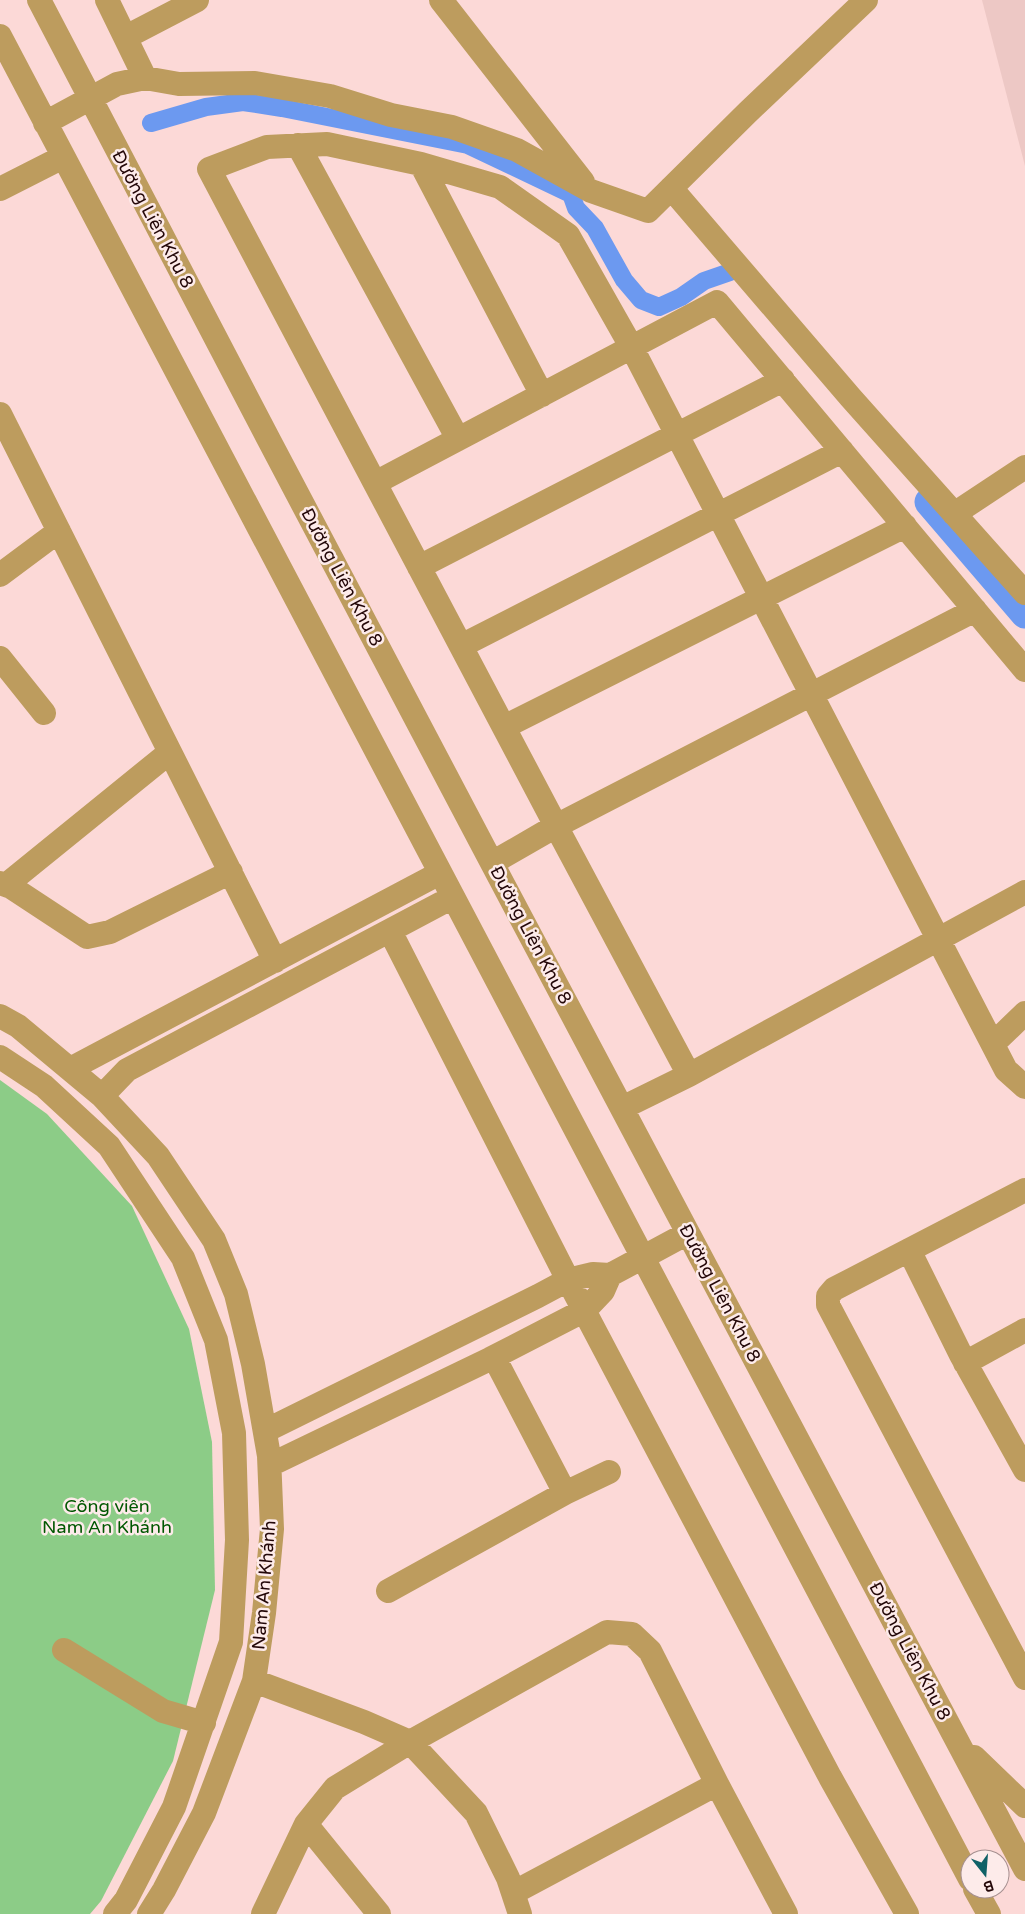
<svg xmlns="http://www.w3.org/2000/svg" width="1025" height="1914" font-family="'Varela Round',sans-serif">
  <rect width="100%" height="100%" fill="#fcd9d7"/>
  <path fill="#edc8c5" d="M982,0H1025V166Z"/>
  <path fill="#8ccc87" d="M0,1080L47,1114L132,1206L189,1329L212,1442L215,1590L173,1761L101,1901L90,1914H0Z"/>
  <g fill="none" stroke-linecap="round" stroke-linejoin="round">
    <path stroke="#6c99f0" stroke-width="18" d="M151,123L206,107L243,102L282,108L468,145L571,194L576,208L595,228L624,280L641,300L659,307L681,297L704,281L730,272"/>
    <path stroke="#6c99f0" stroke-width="29" d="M929,502L1025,614"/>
    <path stroke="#bd9c5e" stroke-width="24" d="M39,0C190,288 340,578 493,865C672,1199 849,1534 1025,1869
      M107,0L145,78
      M441,0L583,182
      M0,36L970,1879
      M126,37L197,0
      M45,123L117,84L145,78L179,84L255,83L330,96L391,115L452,127L517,150L591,191L648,211L748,112L866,0
      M298,145L458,439
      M421,164L542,395
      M671,188L851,398L1025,593
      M0,189L63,157
      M0,414L275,961
      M375,483L717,302L1025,670
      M954,514L1025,467
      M419,567L783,380
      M0,575L59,531
      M461,646L842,451
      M0,658L44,713
      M504,727L905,526
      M492,863L556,826L975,610
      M0,883L11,887L87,937L110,932L231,872
      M6,885L170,752
      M390,931L568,1280L830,1777L907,1914
      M0,1016L18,1026L102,1096L158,1156L214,1240L236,1294L253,1364L269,1456L272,1529L264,1613L254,1681L204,1813L164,1890L149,1914
      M993,1044L1025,1013
      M0,1057L44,1086L109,1146L183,1258L216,1340L234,1433L237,1540L231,1642L174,1807L126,1900L115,1914
      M70,1069L440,873
      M689,1075L556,826L209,169L267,147L327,144L421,164L500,187L568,235L632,348L1006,1070L1025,1087
      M102,1096L127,1070L453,897
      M624,1107L689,1075L1025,892
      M1025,1190L834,1289L828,1296V1305L1025,1678
      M909,1250L961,1355L1025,1470
      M965,1363L1025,1330
      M265,1431L538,1296L568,1280L593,1274L610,1275L688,1233
      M270,1465L490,1359L585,1310L603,1291L610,1275
      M565,1493L609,1472
      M388,1591L565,1493L494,1357
      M64,1650L163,1711L204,1723
      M254,1681L364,1722L410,1742L476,1813L508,1878L520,1914
      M974,1757L1025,1806
      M306,1824L379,1914
      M975,1889L989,1914
      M513,1893L717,1784
      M263,1914L306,1824L335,1788L410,1742L607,1632L632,1634L650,1651L717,1784L786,1914"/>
  </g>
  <g text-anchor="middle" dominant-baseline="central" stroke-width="5" stroke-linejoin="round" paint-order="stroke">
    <g font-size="18" fill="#230708" stroke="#fdebea">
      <text transform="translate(153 219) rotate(62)">Đường Liên Khu 8</text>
      <text transform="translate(342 577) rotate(62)">Đường Liên Khu 8</text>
      <text transform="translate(531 935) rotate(62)">Đường Liên Khu 8</text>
      <text transform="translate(720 1293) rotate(62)">Đường Liên Khu 8</text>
      <text transform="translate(264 1585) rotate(-85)">Nam An Khánh</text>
      <text transform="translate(910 1651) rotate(62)">Đường Liên Khu 8</text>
    </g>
    <g font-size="18" fill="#005700" stroke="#fdebea">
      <text x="107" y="1506">Công viên<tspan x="107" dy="21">Nam An Khánh</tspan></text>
    </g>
  </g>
  <g transform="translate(985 1874) rotate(163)"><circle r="24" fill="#fdebea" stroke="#a69090"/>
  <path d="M0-4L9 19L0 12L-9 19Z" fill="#106167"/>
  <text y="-8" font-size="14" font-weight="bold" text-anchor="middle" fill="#230708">B</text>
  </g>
</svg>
